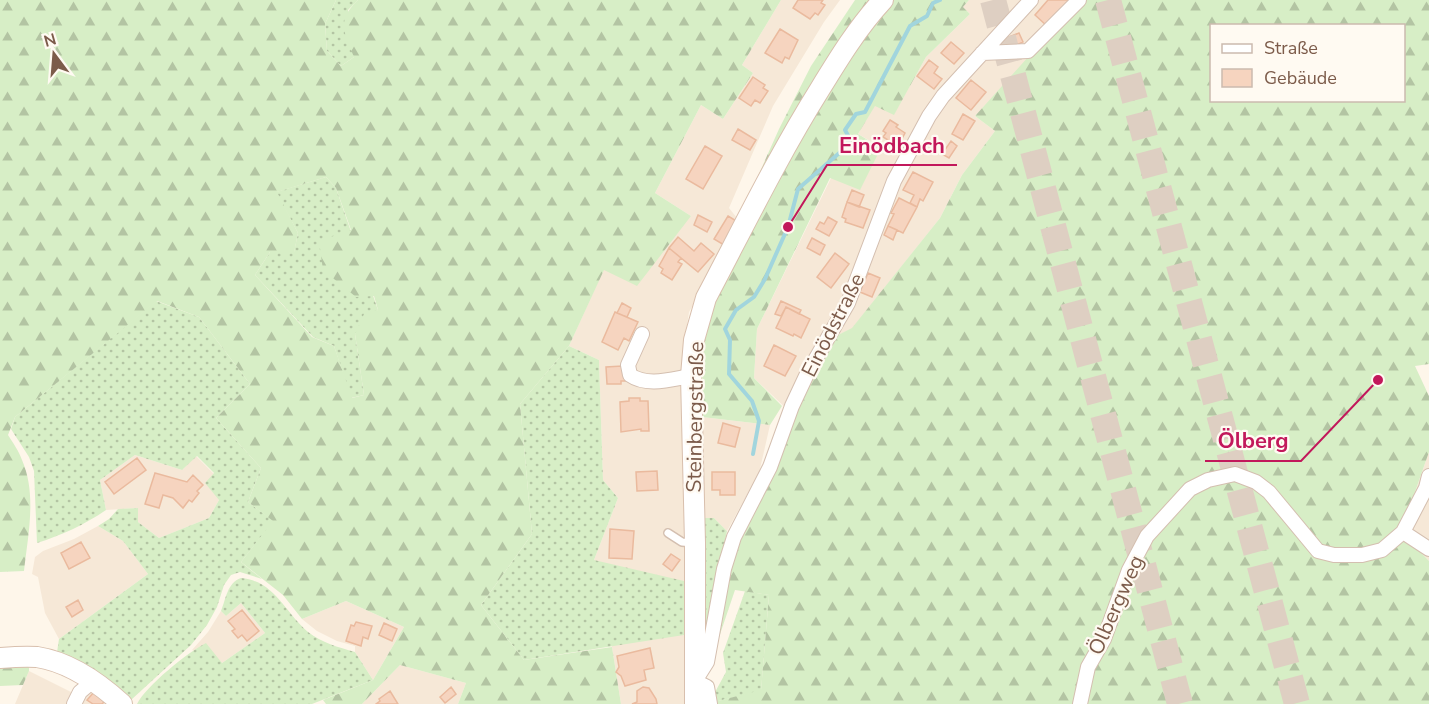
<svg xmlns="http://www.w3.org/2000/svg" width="1429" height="704" font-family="'Nunito Sans',sans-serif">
  <defs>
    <pattern id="grass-dots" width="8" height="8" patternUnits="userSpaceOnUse" patternTransform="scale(1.5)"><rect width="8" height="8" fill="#d7eec6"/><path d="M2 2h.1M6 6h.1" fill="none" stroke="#b3c4a3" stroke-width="1.8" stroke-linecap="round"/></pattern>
    <pattern id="forest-firs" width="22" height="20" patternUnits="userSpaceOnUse" patternTransform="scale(1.5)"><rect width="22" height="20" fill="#d7eec6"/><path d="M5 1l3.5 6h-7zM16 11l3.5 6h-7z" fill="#b3c4a3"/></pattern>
  </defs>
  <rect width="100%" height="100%" fill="#fef6ea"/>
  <path fill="#f6e8d7" d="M781,0H840L824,22L773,106L729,208L741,223L689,312L682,358L685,421L702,417L770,425L759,473L727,531L714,518H704L705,704H621L612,647L594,560L618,498L603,480L599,360L569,346L604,269L691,216L655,193L701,105L723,119L753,73L742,65Z
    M969,0H1084L975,116L995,131L962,175L940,218L852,329L836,336L793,415L754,378L757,329L831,178L881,147L858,134L875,105L894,114L926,57L970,14L963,7Z
    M1429,452V561L1401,532Z
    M135,455L182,470L196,456L214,474L219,500L209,518L159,538L138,522V508L106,510L100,480Z
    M98,526L123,541L148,574L59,639L45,613L38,577L32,574L35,557L43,551L74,539Z
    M346,601L404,627L373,680L355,652V646L337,641L317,631L302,619Z
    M241,603L265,633L222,663L192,650L208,632L221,611L226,616Z
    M400,665L466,683L458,704H362Z
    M29,671L81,697L94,687L112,704H15Z"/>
  <path fill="url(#grass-dots)" d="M336,0H358L348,10L354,57L341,66L327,51L325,24Z
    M326,177L336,188L378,310L355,334L364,395L351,398L334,346L313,337L255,275L270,252H294L298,233L276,192Z
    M156,301L199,317L250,384L216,418L261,468L248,502L274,521L241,562L262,579L240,572L231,575L224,585L217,607L207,625L191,645L131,700H127L56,659L59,639L148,574L123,541L98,526L109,519L118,509L138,508V522L159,538L209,518L219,500L205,483L214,473L197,456L182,470L135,455L100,480L106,510C84,525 62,535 37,543L34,471L29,457L11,429L15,417Z
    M569,346L599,360L603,480L618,498L594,560L684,581V635L524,660L481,605L532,534L520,404Z
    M704,518H714L727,531L704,643Z
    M241,578C275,581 285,613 308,632C322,643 338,647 355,652L373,680L312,704H137C146,686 188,652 206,643L222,663L265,633L241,603L226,616L221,611C226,599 227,583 241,578Z
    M745,591L769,595L761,691L714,702V694L726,672L723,653Z"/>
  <path fill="url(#forest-firs)" fill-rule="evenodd" d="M0,0H336L325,24L327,51L341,66L354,57C344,32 336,21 358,0H781L742,65L753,73L723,119L701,105L655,193L691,216L637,286L604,270L569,346L520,404L532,534L481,605L524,660L612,647L621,704H458L466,683L400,665L362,704H326L323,700L373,680L404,627L346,601L302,619L283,595L241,562L273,521L248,502L261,468L216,418L250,384L199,317L157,301L15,417L8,435C13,443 19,451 22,460C37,494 28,535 24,571L0,572ZM326,177L336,188L351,230L319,241L323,270L356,297L374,296L378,310L364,314L355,334L364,395L352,398L334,346L312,337L255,275L270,252L294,253L298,233L277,192Z
    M855,0H870L830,55L746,203L779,129L811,66Z
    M892,0H969L963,7L970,14L926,57L894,115L875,106L858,134L881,148L860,190L830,178L757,329L754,378L782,406L770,425L702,417L701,363L706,330L716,300L796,142L843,63Z
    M1084,0H1429V364L1415,366L1429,396V452L1401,532L1429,561V704H715L714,702L761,690L769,595L735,590L713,655L720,606L737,539L810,377L836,336L852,328L940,218L962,175L995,131L975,116L1029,56ZM1212,26H1404V100H1212Z
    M29,663V671L23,685L0,686V664Z"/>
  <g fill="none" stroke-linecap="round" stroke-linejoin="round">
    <path stroke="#a1d5dd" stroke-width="4" d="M753,454L759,421L752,401L729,374L730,340L725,329L736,310L754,297L765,279L788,227L798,189L845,148L850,139L845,130L856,114L865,112L910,26L927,16L933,3L940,0"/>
  </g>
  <path fill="#f6d4bf" stroke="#eaba9e" stroke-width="1.5" d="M798,0H823L821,3L825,5L818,15L815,13L810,19L793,8Z
    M1048,0H1072L1047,26L1035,15Z
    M780,29L798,40L789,59L785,57L782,63L765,53Z
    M1019,33L1023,42L1008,49L1004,39Z
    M951,42L964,53L954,64L941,53Z
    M929,60L938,67L934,73L942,79L934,89L917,76Z
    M753,77L765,85L763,88L768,91L760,103L755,100L751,106L739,98Z
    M971,80L986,92L971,110L956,98Z
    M963,114L975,121L963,140L952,134Z
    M890,120L898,125L896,127L905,133L898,146L883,137L886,133L883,131Z
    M738,129L756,140L750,150L732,140Z
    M951,141L957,146L949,158L942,154Z
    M705,146L722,156L703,189L686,179Z
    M913,172L933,182L923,201L920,199L917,207L910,203L914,195L903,190Z
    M852,190L864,195L859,207L847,202Z
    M899,198L917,207L903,233L888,226L894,214L891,213Z
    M847,202L870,210L863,228L845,222L846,219L842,217Z
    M698,215L712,222L707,232L694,225Z
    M728,216L738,222L724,245L714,239Z
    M828,217L837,222L829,236L816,229L820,222L824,224Z
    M888,226L897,230L893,240L884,235Z
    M678,237L694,251L701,243L714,254L698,272L669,248Z
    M812,238L825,245L820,255L807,248Z
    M669,248L681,258L678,262L682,264L672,280L661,273L663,269L659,266Z
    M835,253L849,264L831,288L817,277Z
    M868,273L880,278L872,297L860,292Z
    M781,301L801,310L799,314L786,307L781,316L775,314Z
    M622,303L631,308L627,317L617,313Z
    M786,307L810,319L801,338L794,334L793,336L776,328Z
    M615,312L638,322L629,341L624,338L618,350L602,342Z
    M774,345L796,356L785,376L764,366Z
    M622,366V370H624L625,381H621V384H607L606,367Z
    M629,398H640V401H648L649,431H641V429L621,432L620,402L629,401Z
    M723,423L740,428L735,447L718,443Z
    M137,458L146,470L114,494L105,482Z
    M657,471L658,490L637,491L636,472Z
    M712,472H735V495H720V490H712Z
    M155,473L187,482L193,475L203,485L197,491L199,493L192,502L189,500L183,508L173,498L163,495L159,508L145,504Z
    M610,529L634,531L632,559L609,558Z
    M81,542L90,558L69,569L61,553Z
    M671,554L680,560L672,571L663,564Z
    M78,600L83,610L72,617L66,607Z
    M242,610L259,631L247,641L242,635L238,638L232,631L235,629L228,621Z
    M356,622L372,626L368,639L363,637L361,646L346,641L351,625L354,626Z
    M384,623L397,629L392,641L379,635Z
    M650,648L654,668L644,670L646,680L625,686L621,676L616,672L619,667L617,656Z
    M451,687L456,694L445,703L440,697Z
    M643,687L649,688L656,699L657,704H632L637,702V691Z
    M390,691L398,704H376L380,701L379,699Z
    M94,692L105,701L102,704H93L87,700Z"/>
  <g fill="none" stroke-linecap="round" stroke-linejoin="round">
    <path stroke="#decfc2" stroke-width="26" stroke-dasharray="26 13" stroke-linecap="butt" d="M993,0L1180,704
      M1108,0L1297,704"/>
    <g stroke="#d4bfb0" stroke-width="10">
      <path id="lane" d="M668,533L682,542L693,543"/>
    </g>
    <g stroke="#d4bfb0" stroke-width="16">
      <path id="street" d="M982,53L1028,51L1079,0
        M642,334L628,365L630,375C647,387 672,379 691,376
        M1429,476L1426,488L1403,532L1429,549
        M74,704L80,692L93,681
        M710,704L707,687L695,681L707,662L724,569L734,537L770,467L792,406L807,374L848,303L894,181L929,116L943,96L1031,0
        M1080,704L1088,667L1104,639L1129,570L1147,536L1190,489L1208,480L1235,474L1256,482L1269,492L1318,551L1334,555H1362L1382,550L1403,532"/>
    </g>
    <g stroke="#d8bfad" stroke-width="22">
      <path id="secondary" d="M0,658C12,657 25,656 37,657C69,662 99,683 122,704
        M695,704V543L691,376L694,340L706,298C743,228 778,156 820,89C839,58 858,27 883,0"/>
    </g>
    <use href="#lane" stroke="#fff" stroke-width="7"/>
    <use href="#street" stroke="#fff" stroke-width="14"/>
    <use href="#secondary" stroke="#fff" stroke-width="20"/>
  </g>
  <g text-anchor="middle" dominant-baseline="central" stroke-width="4.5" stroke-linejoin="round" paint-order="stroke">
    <g font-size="21" fill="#7c5b4a" stroke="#fffaf2">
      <text transform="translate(833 325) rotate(-63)">Einödstraße</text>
      <text transform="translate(695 417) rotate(-89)">Steinbergstraße</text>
      <text transform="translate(1116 605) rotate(-66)">Ölbergweg</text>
    </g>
  </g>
  <path fill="none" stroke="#c2185b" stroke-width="2" d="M788 227L827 165H957M1378 380L1301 461H1205"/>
  <g fill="#c2185b" stroke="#fffaf2" stroke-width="2">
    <circle cx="788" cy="227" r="6"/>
    <circle cx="1378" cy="380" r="6"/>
  </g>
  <g font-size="22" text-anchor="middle" font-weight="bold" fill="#c2185b" stroke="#fffaf2" stroke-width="4.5" stroke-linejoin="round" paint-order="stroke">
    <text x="892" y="153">Einödbach</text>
    <text x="1253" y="448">Ölberg</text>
  </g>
  <rect x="1210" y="24" width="195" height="78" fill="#fffaf2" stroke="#cbbaaf" stroke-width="1.5"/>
  <rect x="1222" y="44" width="30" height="9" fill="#ffffff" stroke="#cbbaaf" stroke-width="1.5"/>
  <text x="1264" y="54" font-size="18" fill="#7c5b4a">Straße</text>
  <rect x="1222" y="69" width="30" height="18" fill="#f6d4bf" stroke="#cbbaaf" stroke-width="1.5"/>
  <text x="1264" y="84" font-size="18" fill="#7c5b4a">Gebäude</text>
  <g transform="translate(54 54) rotate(344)" stroke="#fffaf2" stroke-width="4.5" paint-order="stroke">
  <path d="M0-4.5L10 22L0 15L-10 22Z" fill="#7c5b4a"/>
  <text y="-9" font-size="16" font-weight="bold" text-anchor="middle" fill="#7c5b4a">N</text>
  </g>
</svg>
